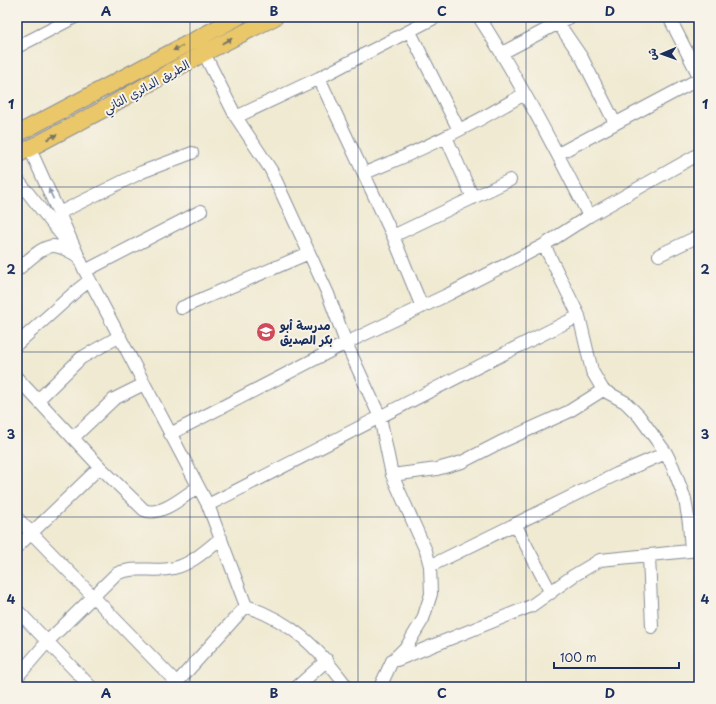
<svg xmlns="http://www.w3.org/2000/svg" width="716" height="704" font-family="'Playpen Sans','Playpen Sans Arabic',sans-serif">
  <rect width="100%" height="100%" fill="#f7f3e8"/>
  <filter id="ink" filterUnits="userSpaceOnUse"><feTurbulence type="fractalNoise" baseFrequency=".025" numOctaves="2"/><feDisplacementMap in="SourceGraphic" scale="8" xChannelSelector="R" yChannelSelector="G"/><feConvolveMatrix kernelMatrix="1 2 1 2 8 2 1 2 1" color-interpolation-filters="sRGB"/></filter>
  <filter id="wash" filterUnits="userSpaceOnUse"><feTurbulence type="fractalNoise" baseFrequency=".012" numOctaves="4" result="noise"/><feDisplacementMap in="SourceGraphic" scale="16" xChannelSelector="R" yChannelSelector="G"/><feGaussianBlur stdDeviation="0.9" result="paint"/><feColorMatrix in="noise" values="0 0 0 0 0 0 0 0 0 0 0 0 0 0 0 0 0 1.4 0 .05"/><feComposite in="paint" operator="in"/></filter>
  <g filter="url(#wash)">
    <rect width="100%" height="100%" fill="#f0ead2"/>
  </g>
  <g filter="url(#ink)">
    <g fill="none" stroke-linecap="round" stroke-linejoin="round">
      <g stroke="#868c98" stroke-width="14">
        <path id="minor" d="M479,17C520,81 555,148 589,216
          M669,17L699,76
          M558,23L582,58L615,123
          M410,32L459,130
          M17,47L75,17
          M204,53L236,117L271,170L328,294L346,343L380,417L392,475L426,551L430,566L431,594L423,619L407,646L392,661L380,687
          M502,53L570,17
          M319,78L393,236L422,307
          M236,117L319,78L436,17
          M446,137L473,198
          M30,149L85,271L208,505L246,606
          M558,154L699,79
          M365,173C420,151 473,125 524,94
          M17,179L67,242
          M59,213L142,172L192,153
          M393,236L510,180
          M544,245L579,316L592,371L603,390L625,402L639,416L666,453L673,467L685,499L689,523L691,551
          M659,255L699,236
          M17,270C26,263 39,248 52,246C60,245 69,251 76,255
          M85,271L201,211
          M181,308L309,253
          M17,344L75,292L90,280
          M17,378L100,467L144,510C161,517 184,496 198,487
          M38,400L81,358L120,336
          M170,434L346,343L449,294L544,245L589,216L699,154
          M73,438L114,399L144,384
          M392,475L437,469L462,462L501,442L568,412L603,390
          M208,505C332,442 454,378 579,316
          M17,518L177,683
          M515,524L551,593
          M17,547L100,467
          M649,556L652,627
          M430,566L617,474L666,453
          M246,606C293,622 318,648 347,687
          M17,610L91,687
          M397,660L531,606L573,576L600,560L699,550
          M17,677L48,641L116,574C135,565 154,573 174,568C192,564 207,549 221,538
          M173,687L246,606
          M297,687L327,660"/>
      </g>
      <g stroke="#868c98" stroke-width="18">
        <path id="major" d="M17,134L238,17
          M17,155L104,109L204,53L275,17"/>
      </g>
      <use href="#minor" stroke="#fff" stroke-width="12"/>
      <use href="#major" stroke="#eac769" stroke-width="16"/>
    </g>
    <defs><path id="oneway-solid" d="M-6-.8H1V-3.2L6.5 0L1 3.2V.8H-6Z"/></defs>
    <g fill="#787363">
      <use href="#oneway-solid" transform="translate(227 41) rotate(-27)"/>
      <use href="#oneway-solid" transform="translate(178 48) rotate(152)"/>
      <use href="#oneway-solid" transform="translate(52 137) rotate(-28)"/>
    </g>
    <use fill="#8d97ae" href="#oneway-solid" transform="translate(51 194) rotate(-115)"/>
  </g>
  <path fill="none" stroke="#1b2f5e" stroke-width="1" stroke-opacity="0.55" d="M190,17V687M358,17V687M526,17V687M17,187H699M17,352H699M17,517H699"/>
  <defs>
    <g id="school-disc" transform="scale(1)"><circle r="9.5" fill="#d1495b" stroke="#f7f3e8"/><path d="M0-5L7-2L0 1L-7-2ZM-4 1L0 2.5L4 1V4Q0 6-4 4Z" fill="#fff"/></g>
  </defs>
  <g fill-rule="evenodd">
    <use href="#school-disc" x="266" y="332"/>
  </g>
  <g text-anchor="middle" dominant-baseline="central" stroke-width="4" stroke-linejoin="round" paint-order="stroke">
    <g font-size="12" fill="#1b2f5e" stroke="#f7f3e8">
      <text transform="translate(146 86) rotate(-29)">الطريق الدائري الثاني</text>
    </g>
    <g font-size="12" font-weight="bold" fill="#1b2f5e" stroke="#f7f3e8" text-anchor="start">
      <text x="280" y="325">مدرسة أبو<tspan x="280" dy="14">بكر الصديق</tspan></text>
    </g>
  </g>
  <rect width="716" height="704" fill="none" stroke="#f7f3e8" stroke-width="44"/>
  <g transform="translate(662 54) rotate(268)" stroke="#f7f3e8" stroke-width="3" paint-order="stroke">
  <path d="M0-3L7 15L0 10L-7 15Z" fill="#1b2f5e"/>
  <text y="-6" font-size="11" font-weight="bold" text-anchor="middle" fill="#1b2f5e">ش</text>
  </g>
  <path d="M554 662v6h125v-6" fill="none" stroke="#1b2f5e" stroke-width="2"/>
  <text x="560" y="662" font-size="12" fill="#1b2f5e" stroke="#f7f3e8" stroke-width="3" paint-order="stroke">100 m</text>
  <rect x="22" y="22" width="672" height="660" fill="none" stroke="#1b2f5e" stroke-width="1.5"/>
  <g font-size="13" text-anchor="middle" font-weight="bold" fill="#1b2f5e">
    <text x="106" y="16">A</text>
    <text x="274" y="16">B</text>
    <text x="442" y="16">C</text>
    <text x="610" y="16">D</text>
    <text x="11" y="109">1</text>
    <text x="705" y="109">1</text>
    <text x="11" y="274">2</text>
    <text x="705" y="274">2</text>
    <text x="11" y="439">3</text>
    <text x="705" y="439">3</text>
    <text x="11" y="604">4</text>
    <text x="705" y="604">4</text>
    <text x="106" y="698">A</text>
    <text x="274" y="698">B</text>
    <text x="442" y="698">C</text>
    <text x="610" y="698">D</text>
  </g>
</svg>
